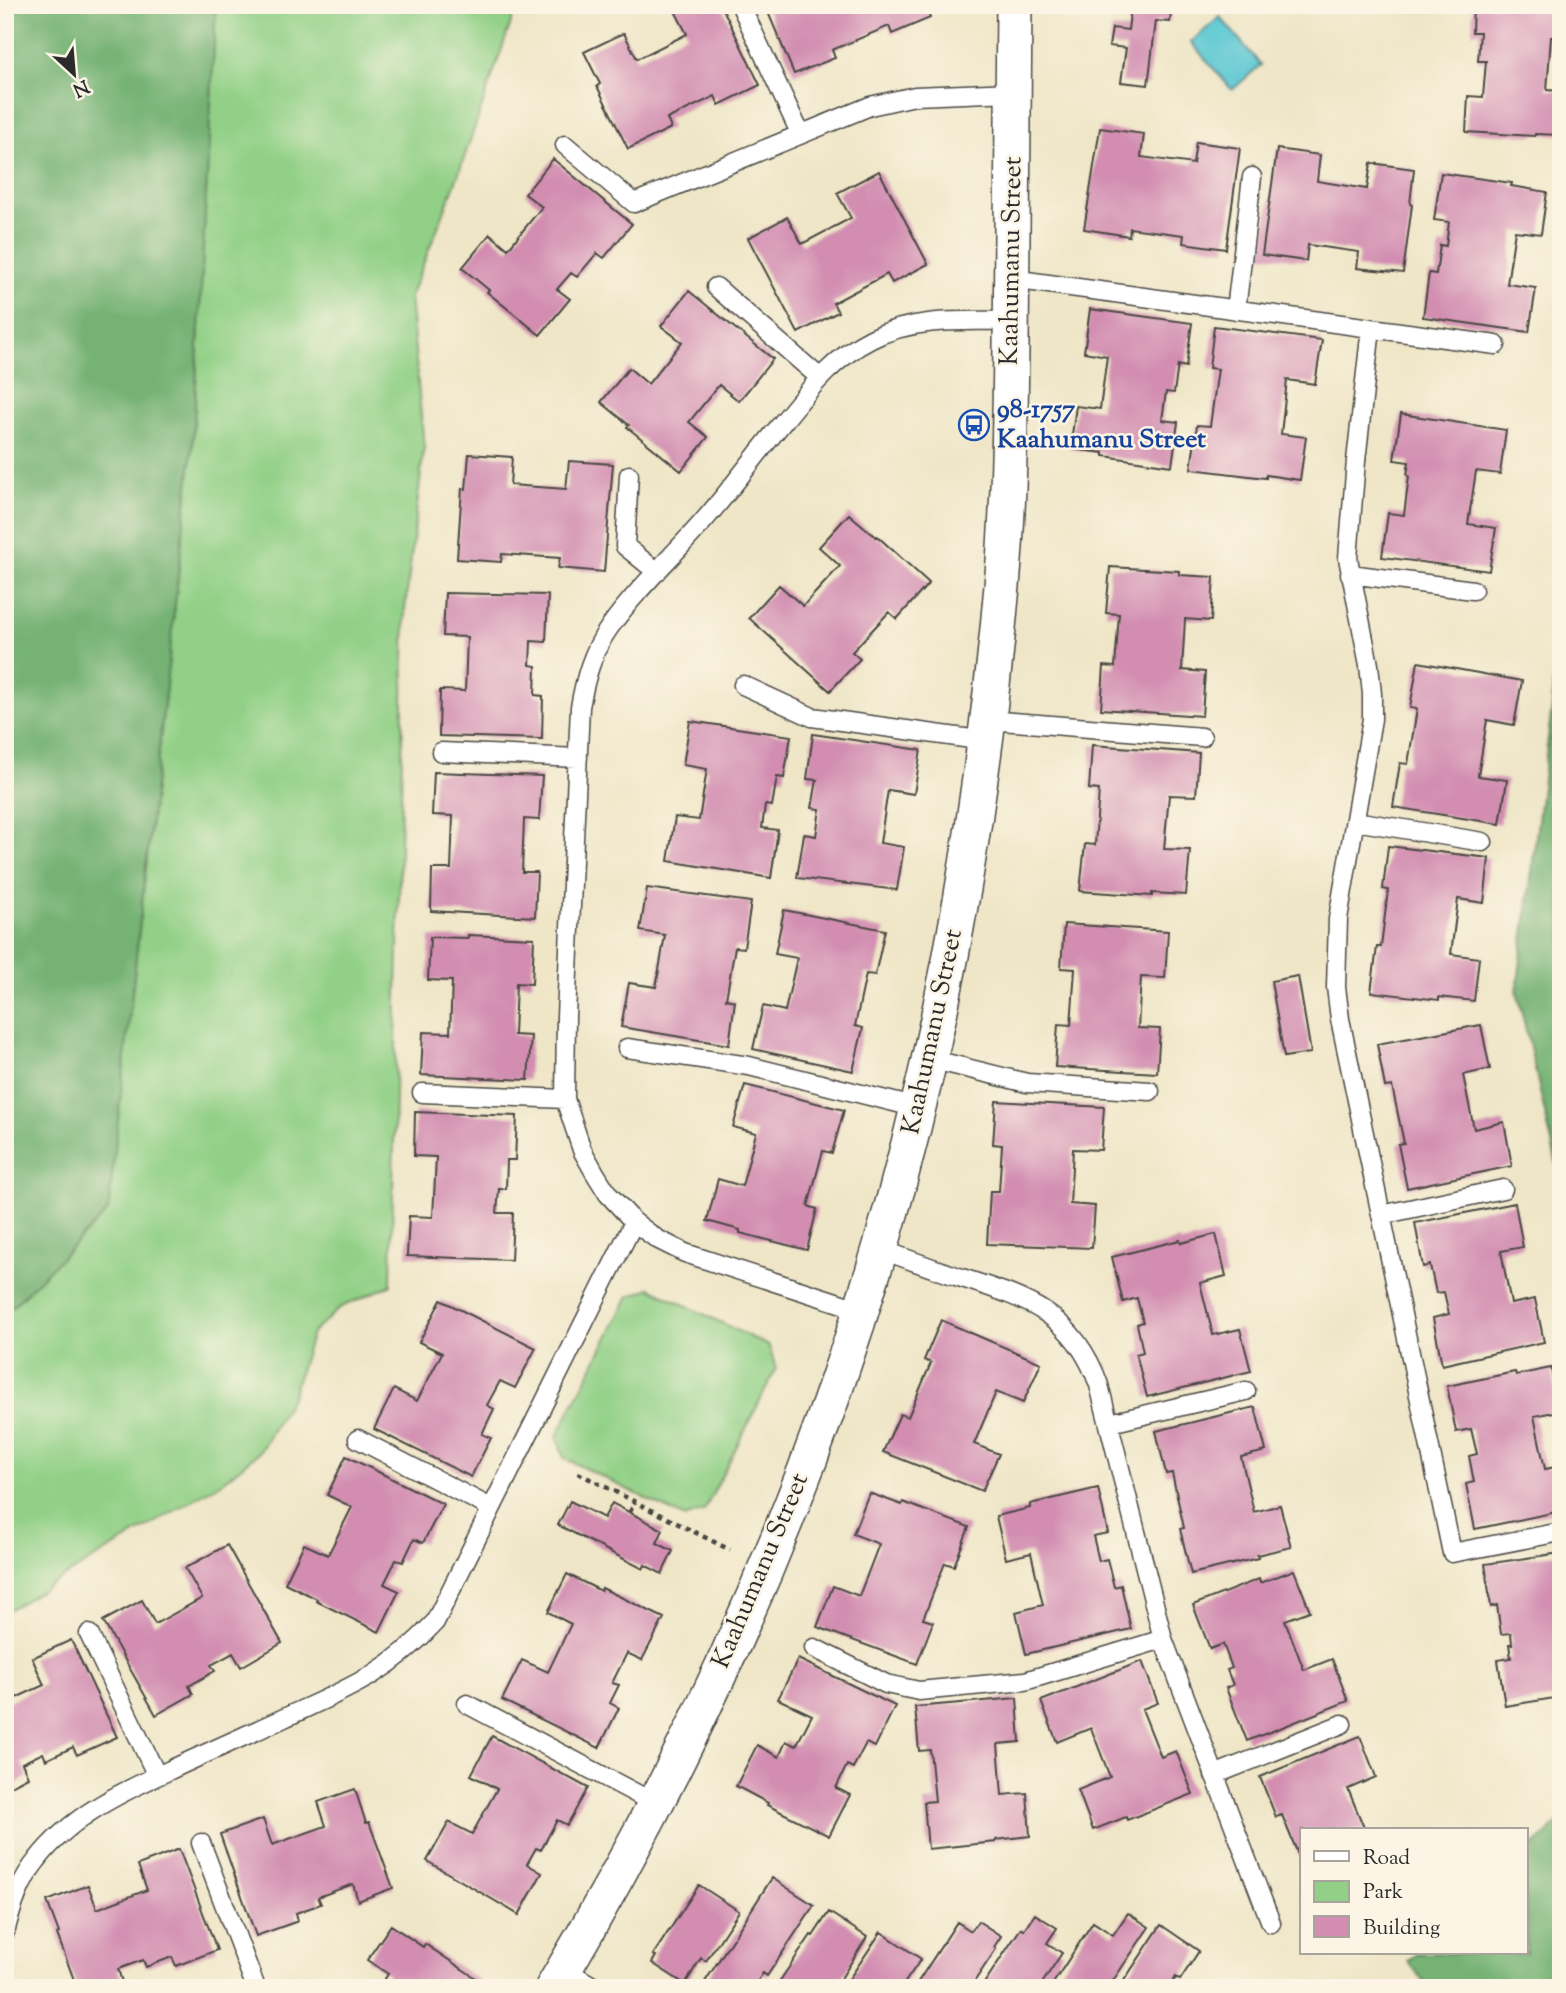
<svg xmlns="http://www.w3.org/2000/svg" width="1566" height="1993" font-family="'Sorts Mill Goudy',serif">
  <rect width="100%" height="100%" fill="#fcf5e5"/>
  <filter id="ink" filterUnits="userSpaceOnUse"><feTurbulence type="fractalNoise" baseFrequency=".0143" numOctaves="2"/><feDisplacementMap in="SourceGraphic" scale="14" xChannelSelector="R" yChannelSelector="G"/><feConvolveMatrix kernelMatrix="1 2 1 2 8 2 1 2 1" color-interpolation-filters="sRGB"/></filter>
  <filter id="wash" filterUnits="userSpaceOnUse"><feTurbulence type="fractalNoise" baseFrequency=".00686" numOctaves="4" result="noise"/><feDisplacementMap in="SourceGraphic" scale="28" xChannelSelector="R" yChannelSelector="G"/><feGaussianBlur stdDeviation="1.57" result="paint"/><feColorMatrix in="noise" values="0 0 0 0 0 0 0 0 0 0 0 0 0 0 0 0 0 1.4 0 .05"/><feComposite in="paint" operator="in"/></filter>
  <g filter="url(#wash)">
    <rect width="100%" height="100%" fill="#efe6c7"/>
    <path fill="#91d086" stroke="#5e7e58" stroke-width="2" d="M216,5H517L455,184L410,297L424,447L405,609L391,1285L341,1307L312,1333L292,1396L260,1451L221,1483L5,1612V1314L108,1211L193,441Z
      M650,1288L769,1346L776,1369L704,1511L685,1518L564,1458L557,1436L629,1296Z"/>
    <path fill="#74b273" stroke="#506e4f" stroke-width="2" d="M5,5H216L193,441L108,1211L5,1314Z
      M1561,453V1183L1517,991L1552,706Z
      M1561,1820V1988H1429L1408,1961L1417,1953H1526V1853Z"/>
    <path fill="#5cc8d3" stroke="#447a7f" stroke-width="2" d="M1220,17L1261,65L1232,90L1191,42Z"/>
    <g id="blocks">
      <path fill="#d28db1" d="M678,5H721L760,85L719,105L715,96L667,119L671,128L628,149L597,86L600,84L584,52L624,33L637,59L687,34L673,7Z
        M765,5H925L930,18L892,34L889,26L832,50L835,58L794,74Z
        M1131,5H1172L1170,22L1156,21L1148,85L1121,82L1126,48L1109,46L1112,28L1128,30Z
        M1473,5H1561V37H1551L1547,90L1561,91V135L1535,134V136L1466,132L1468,96L1483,97L1486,61H1478L1480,32H1472Z
        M1100,128L1144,134L1141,157L1193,164L1196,142L1240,148L1226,249L1183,243L1184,235L1130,228L1129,236L1084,229Z
        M1277,149L1320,155L1317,181L1367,189L1371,163L1414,169L1410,204L1412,205L1403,273L1357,268L1359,252L1308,245L1306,261L1262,255Z
        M553,159L632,224L604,258L597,253L577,277L571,273L557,289L570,299L540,335L487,292L489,290L462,268L490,234L508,249L542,207L525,194Z
        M879,171L928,264L892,283L887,274L833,303L838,312L798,333L748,238L787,217L802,244L851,218L837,193Z
        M1441,173L1512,183L1511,186L1547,192L1541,234L1515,231L1507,284L1536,288L1529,332L1423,317L1429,273L1436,274L1440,245L1446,246L1449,222L1434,220Z
        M689,291L773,359L739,401L719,385L689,422L708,437L681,471L627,427L629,425L601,402L629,368L648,384L682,342L661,326Z
        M1090,309L1192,323L1186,367L1178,365L1174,393L1166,392L1162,420L1178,422L1172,466L1104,456V453L1070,449L1076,406L1100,409L1107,356L1084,352Z
        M1214,326L1322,340L1315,384L1287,380L1281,434L1306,437L1300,480L1266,475V478L1191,469L1197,425L1210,426L1218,369L1209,368Z
        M1401,414L1506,430L1500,474L1476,471L1468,524L1496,528L1489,571L1382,557L1388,513L1404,515L1409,476L1407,475L1409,462L1394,460Z
        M469,454L512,457L510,485L566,489L569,461L613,464L604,572L558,568L560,558L502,554L501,562L457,559L462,488L466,489Z
        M849,514L876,537L877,536L929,583L897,619L889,612L852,652L860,659L830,691L749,618L779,585L803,606L840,566L819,547Z
        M1110,567L1179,571V575L1214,577L1211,621L1185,619L1182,670L1205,672L1202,716L1101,709L1104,666L1115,667L1119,614L1106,613Z
        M445,593L548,595L546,642L531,641L530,665L536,666L535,695L543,696L542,739L439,736L440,690L465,691L467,637L443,636Z
        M1418,662L1522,681L1514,725L1487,720L1478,776L1507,780L1500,824L1393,807L1400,763L1408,764L1417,709L1410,708Z
        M690,721L791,736L784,778L777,777L772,806L765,805L762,828L778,830L771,878L668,861L675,817L699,820L707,769L683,765Z
        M813,734L921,750L914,794L888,790L880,843L904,847L897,890L797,878L804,834L816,836L820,809L812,808L817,780L807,779Z
        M1092,745L1199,753L1196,796L1169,795L1164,849L1190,850L1186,895L1152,893V896L1080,891L1085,844L1095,845L1099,790L1089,789Z
        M434,772L542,776L539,820L524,819L522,872H537L535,917L431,911L432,869H451L453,816L432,815Z
        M1388,846L1489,858L1484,903L1458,899L1451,954L1479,958L1474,1001L1439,997V1000L1371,992L1377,947H1381L1388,890L1383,889Z
        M647,888L751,902L744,948L735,947L726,999L735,1001L729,1045L621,1027L629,983L656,987L665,935L640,931Z
        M784,910L885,930L875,975L866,974L855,1026L863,1028L853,1071L753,1049L763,1006L785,1011L797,958L775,954Z
        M1064,924L1168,931L1165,978L1141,977L1138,1028L1160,1029L1157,1073L1055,1067L1058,1024L1071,1025L1075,969L1061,968Z
        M468,935L534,938L532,984L516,983L514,1035L531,1036L528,1080L421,1075L423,1032L450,1033L452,981L428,980L430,937L468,938Z
        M1298,976L1311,1053L1284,1057L1271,981Z
        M1481,1025L1490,1069L1463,1075L1474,1129L1504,1122L1512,1166L1407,1188L1398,1144L1404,1143L1392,1086L1385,1087L1377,1044Z
        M745,1085L844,1110L832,1153L823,1151L808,1206L817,1209L807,1250L740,1233V1230L707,1221L718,1179L742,1186L756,1133L733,1127Z
        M996,1101L1104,1107L1101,1150L1073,1149L1070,1204L1095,1206L1092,1248L987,1244L990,1191H999L1002,1145L993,1144Z
        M415,1112L517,1116L515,1160H507L506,1189H499L497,1213H513L511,1260L407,1256L409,1216L433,1217L436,1157L414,1156Z
        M1515,1203L1523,1247L1501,1251L1511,1304L1535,1299L1544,1342L1442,1365L1433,1318L1449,1314L1444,1292L1436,1293L1430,1265L1423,1267L1415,1223Z
        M1216,1234L1226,1276L1200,1283L1213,1335L1240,1329L1251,1371L1147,1397L1136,1354L1143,1352L1137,1324L1143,1322L1137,1298L1123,1302L1112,1257L1180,1240L1181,1243Z
        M441,1300L536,1348L515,1388L500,1381L487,1405L494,1409L482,1434L491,1438L471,1477L374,1429L394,1389L417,1401L442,1353L419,1342Z
        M941,1320L1041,1363L1023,1403L996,1392L974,1444L999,1454L982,1491L883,1452L900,1414L908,1417L931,1363L924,1360Z
        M1551,1368L1559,1411L1534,1416L1545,1469L1561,1466V1511L1475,1529L1466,1484L1474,1482L1469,1456L1477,1454L1471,1429L1456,1432L1447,1386L1515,1372L1516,1375Z
        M1255,1407L1266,1451L1241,1457L1254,1512L1280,1505L1291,1547L1257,1555L1258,1558L1191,1574L1180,1529L1184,1528L1172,1473L1166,1474L1156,1431Z
        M346,1456L443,1504L423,1543L414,1539L403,1562L396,1560L384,1584L399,1591L379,1632L316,1601L317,1599L285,1583L304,1544L328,1555L352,1507L327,1495Z
        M1098,1488L1108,1533L1093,1536L1099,1561L1107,1559L1114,1587L1121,1585L1131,1629L1026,1654L1016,1612L1043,1605L1031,1553L1006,1559L996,1516L1030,1508V1504Z
        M869,1493L902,1505L903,1502L969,1527L954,1566L945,1563L923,1619L933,1622L917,1664L817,1627L833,1586L859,1596L879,1544L853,1534Z
        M570,1501L604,1518L612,1503L663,1530L657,1543L673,1551L662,1574L645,1565L643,1569L558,1525Z
        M227,1545L282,1643L241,1667L233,1653L211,1665L215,1671L189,1686L193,1694L156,1715L103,1621L142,1600L155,1624L202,1598L185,1568Z
        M1561,1553V1697L1505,1706L1498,1660L1511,1658L1509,1644H1512L1511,1633L1501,1634L1497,1605L1491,1607L1485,1564Z
        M1294,1570L1310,1611L1285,1620L1304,1670L1332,1659L1348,1701L1247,1741L1226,1688L1233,1685L1227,1670L1232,1668L1223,1644L1210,1649L1193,1605L1259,1579L1260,1583Z
        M567,1574L601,1591L602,1588L664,1618L642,1660L627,1653L612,1683L619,1685L610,1703L619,1708L599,1748L502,1700L522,1660L548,1672L571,1624L548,1612Z
        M71,1640L117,1737L77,1755L73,1747L46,1760L43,1753L22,1763L28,1777L5,1789V1703L44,1685L32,1658Z
        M798,1659L895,1706L875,1747L866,1743L853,1768L847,1765L836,1788L850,1795L829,1836L767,1805L768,1803L736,1786L757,1745L779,1757L786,1741L796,1746L812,1715L778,1699Z
        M1142,1661L1158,1703L1142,1709L1161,1757L1176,1751L1193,1794L1127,1820L1126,1817L1093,1830L1078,1790L1110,1777L1091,1728L1057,1742L1041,1701Z
        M1017,1698L1020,1742L998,1744L1002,1795L1027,1793L1030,1836L996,1840V1842L928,1849L924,1802L935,1801L930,1750L919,1751L915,1707Z
        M492,1736L588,1788L567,1825L557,1820L541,1850L536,1848L527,1864L542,1873L519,1915L427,1861L449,1822L472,1834L497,1789L471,1775Z
        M1360,1736L1376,1777L1348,1789L1365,1830H1302V1864L1282,1815L1276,1817L1260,1777Z
        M355,1789L366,1823L369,1822L393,1888L358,1901L353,1884L318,1897L321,1904L296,1913L298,1921L256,1936L220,1834L263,1819L272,1845L326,1826L318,1802Z
        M179,1849L217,1950L176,1966L172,1957L146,1967L143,1960L118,1969L123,1985L116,1988H77L57,1934L59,1933L47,1901L88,1885L97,1909L147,1890L138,1865Z
        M772,1878L814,1905L767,1976L763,1973L753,1988H701Z
        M699,1885L739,1911L706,1961L701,1958L685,1984L652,1963L656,1956L653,1955Z
        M829,1912L867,1937L835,1988H775L811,1935L813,1936Z
        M1128,1913L1149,1927L1108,1988L1102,1985L1101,1988H1050L1093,1922L1113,1935Z
        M1035,1914L1057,1928L1047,1943L1062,1953L1039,1988H981L1021,1928L1024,1930Z
        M978,1921L1001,1936L994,1947L996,1949L970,1988H914L957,1922L971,1931Z
        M391,1925L423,1947L425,1944L480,1981L476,1988H379L388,1974L367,1960Z
        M1161,1925L1199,1951L1180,1980L1176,1977L1169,1988H1119Z
        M881,1932L921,1959L901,1988H843Z"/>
    </g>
  </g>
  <g filter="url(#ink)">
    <use href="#blocks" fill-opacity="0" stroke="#484742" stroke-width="2"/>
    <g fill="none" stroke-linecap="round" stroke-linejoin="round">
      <g stroke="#484742" stroke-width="21">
        <path id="lane" d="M742,8L800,133
          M565,145L634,203L870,106L915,96L1013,92
          M1012,279L1371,328L1356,461L1348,558L1369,665L1372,694V719L1338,919L1336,987L1340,1019L1452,1553L1561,1532
          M716,287L819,377
          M1236,310L1252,177
          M1371,328L1496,345
          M629,475L625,546L657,572
          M1350,574L1473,590
          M743,685L812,717L986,741
          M989,720L1202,737
          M441,752L578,758
          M1355,821L1483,842
          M627,1048L749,1066L918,1108
          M930,1059L1027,1083L1150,1091
          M422,1093L565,1099
          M1381,1215L1503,1189
          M634,1222L608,1194L595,1173L582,1150L565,1099L566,1016L580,707C585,679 592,652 609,628C635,591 670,559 700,525C729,492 755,456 783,422C809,390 833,358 871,339C914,317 965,321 1011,321
          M880,1249C907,1259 934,1269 962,1278C1028,1299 1074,1314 1099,1385L1163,1639L1271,1923
          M1110,1423L1246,1391
          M358,1439L491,1508
          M89,1634L157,1776
          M814,1648L886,1684L919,1691L1025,1681L1163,1639
          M467,1704L656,1804
          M1214,1775L1342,1724
          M201,1843L256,1988
          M5,1932C12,1906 20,1881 37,1860C70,1817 119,1793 168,1771C206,1753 245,1736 284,1718C345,1690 388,1674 435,1622L634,1222L657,1239L685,1253L861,1310
          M564,1969L596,1988"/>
      </g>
      <g stroke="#484742" stroke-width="38">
        <path id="street" d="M553,1988C691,1756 804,1508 880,1249C944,1033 982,811 1002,586C1009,507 1010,428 1011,348C1012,234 1013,119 1014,5"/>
      </g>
      <path stroke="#484742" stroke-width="4.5" stroke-dasharray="5 5" stroke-linecap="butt" d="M578,1473L730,1550
        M630,1512L635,1502"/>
      <use href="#lane" stroke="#fff" stroke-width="18"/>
      <use href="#street" stroke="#fff" stroke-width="35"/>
    </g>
  </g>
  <defs>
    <g id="bus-ring" transform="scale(1.575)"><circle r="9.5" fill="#fcf5e5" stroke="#1a4fb4" stroke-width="1.5"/><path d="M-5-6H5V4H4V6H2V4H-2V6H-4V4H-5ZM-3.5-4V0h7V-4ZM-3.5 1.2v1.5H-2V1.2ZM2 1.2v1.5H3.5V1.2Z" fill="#1a4fb4"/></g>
  </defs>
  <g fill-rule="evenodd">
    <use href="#bus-ring" x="974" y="425"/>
  </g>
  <g text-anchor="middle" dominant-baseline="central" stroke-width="5" stroke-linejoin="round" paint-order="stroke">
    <g font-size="26" fill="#2b2b2b" stroke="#fcf5e5">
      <text transform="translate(1012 261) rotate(-89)">Kaahumanu Street</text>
      <text transform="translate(933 1032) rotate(-78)">Kaahumanu Street</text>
      <text transform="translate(761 1571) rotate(-67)">Kaahumanu Street</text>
    </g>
    <g font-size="26" font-weight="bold" fill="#164399" stroke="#fcf5e5" text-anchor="start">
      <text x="997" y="410">98-1757<tspan x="997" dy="30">Kaahumanu Street</tspan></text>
    </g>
  </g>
  <rect width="1566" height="1993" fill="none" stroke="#fcf5e5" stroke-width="28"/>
  <rect x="1300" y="1828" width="228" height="126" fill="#fcf5e5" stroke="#a8a49b" stroke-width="2"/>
  <rect x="1314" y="1851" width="35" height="10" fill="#ffffff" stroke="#a8a49b" stroke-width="2"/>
  <text x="1363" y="1864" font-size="21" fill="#2b2b2b">Road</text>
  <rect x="1314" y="1881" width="35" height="21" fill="#91d086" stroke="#a8a49b" stroke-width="2"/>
  <text x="1363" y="1898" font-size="21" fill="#2b2b2b">Park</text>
  <rect x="1314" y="1916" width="35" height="21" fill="#d28db1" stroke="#a8a49b" stroke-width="2"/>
  <text x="1363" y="1934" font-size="21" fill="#2b2b2b">Building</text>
  <g transform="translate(74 74) rotate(154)" stroke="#fcf5e5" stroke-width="5" paint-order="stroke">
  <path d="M0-5L12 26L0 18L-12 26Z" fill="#2b2b2b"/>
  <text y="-10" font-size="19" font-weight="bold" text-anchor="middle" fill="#2b2b2b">N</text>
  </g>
</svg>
